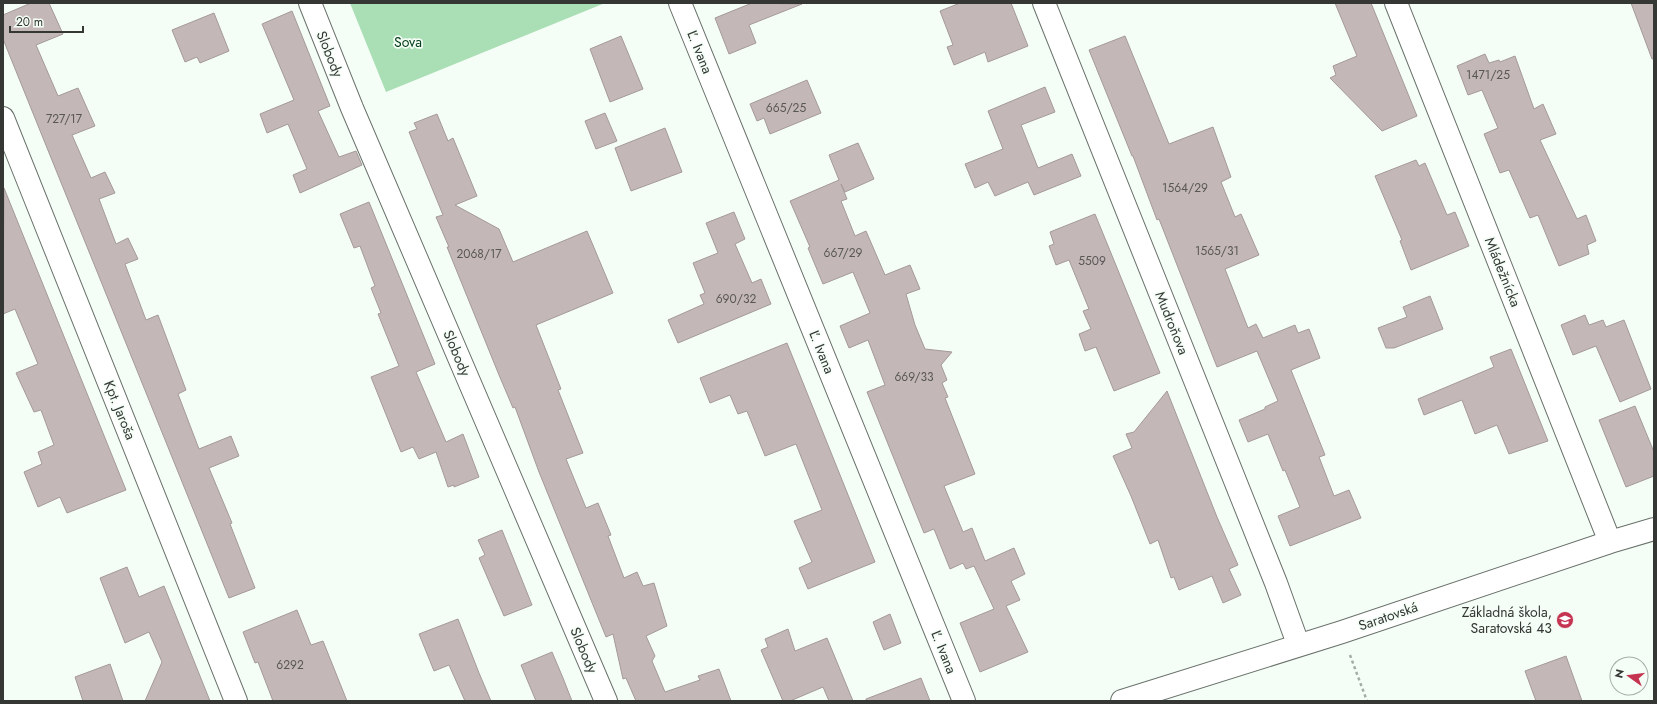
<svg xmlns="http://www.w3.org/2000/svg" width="1657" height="704" font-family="Jost,sans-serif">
  <rect width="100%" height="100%" fill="#f4fef6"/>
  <path fill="#aadeb4" d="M350,3H605L386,92Z"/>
  <path fill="#c3b7b7" stroke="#a5999a" d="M31,3H49L63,34L36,45L58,96L78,88L95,126L72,135L91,178L105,172L115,193L99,199L116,244L128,238L138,259L125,264L146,320L158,315L186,390L178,394L199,449L231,436L239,456L209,468L232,523L230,524L255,588L229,598L3,39V15Z
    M752,3L802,4L749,25L756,43L729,54L715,18Z
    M960,3H1011L1028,46L988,62L985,52L954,65L947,47L953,45L940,11Z
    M1335,3H1371L1417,116L1382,131L1330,78L1336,75L1333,66L1357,56Z
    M1631,3H1654V59H1652Z
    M292,11L330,106L318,111L339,157L356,151L362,165L300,193L293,175L307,169L288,124L267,133L260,114L294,100L262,24Z
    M214,13L229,51L200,63L197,57L185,62L172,30Z
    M621,36L643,89L610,102L590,49Z
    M1125,36L1169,144L1213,127L1231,177L1221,182L1235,217L1241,214L1259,255L1225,269L1248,328L1256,324L1263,338L1295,325L1298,333L1309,329L1320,358L1291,370L1325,455L1319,457L1334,496L1349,490L1361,518L1290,546L1278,516L1300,507L1285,470L1283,471L1268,434L1248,442L1239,420L1265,409V407L1278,401L1257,351L1217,367L1159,219L1157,220L1133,156H1132L1089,50Z
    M1485,54L1489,63L1499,60L1500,62L1515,56L1534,109L1543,104L1556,134L1540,140L1577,219L1586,215L1596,241L1587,245L1589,254L1559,266L1538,215L1530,218L1509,170L1500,173L1484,134L1498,128L1482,90L1468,95L1457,66Z
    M807,80L821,113L770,134L764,118L757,121L750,104Z
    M1045,87L1055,112L1021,125L1038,168L1072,154L1081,176L1034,195L1028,182L995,196L988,182L975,188L965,164L1003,149L988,111Z
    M605,113L617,141L596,149L585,121Z
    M437,114L448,141L453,138L477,196L455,205L499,229L513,262L587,231L613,293L536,325L561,389L558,390L583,453L566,459L586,508L598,503L611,535L608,536L624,578L637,572L643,586L654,583L667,626L646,636L655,656L652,661L665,692L700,680L698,676L719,669L731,701H636L626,678L623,679L613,634L606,637L539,472L515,407L513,408L499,375L447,247H449L436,217L443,215L409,132L417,129L414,123Z
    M665,128L682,172L631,191L615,148Z
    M858,143L874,179L845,192L841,184L847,199L841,201L855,236L866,231L885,275L910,265L920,289L906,294L915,325L925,349L952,352L941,365L947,380L942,383L948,397L945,398L975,474L944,486L963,532L972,528L985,561L1014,548L1025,574L1011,581L1020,600L1006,606L1028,652L980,672L960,623L994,609L974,566L966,569L963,563L950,569L934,529L924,533L867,392L885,385L868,340L849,348L840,326L870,313L853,272L823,284L808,248L810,247L790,201L839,180L829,155Z
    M1416,160L1419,166L1425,163L1447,215L1455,212L1469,246L1411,270L1400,241L1402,240L1375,176Z
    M4,188L126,490L67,513L60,497L38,507L24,472L42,464L38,452L54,445L41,410L34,412L16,373L38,364L15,309L3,314Z
    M369,202L435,364L416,372L446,442L463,434L479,477L454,487V485L448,487L436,452L419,459L413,447L401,452L371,377L399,366L378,314L381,313L371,288L375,286L360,246L354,248L340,214Z
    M734,212L745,239L735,244L752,283L761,279L771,304L678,343L668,320L704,304L700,295L705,293L693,263L718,253L706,223Z
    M1095,214L1160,373L1114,391L1096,347L1085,351L1079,334L1091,329L1083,311L1089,309L1069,260L1056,265L1049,246L1054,244L1050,232Z
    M1430,296L1443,329L1394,348H1386L1378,328L1407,317L1403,307Z
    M1585,315L1589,325L1603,320L1606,327L1624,320L1651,389L1620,402L1596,346L1573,355L1561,325Z
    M787,343L875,562L808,589L799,568L812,562L794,521L822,510L796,444L765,456L747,411L738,414L730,395L710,403L700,378Z
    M1511,349L1548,441L1509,454L1497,425L1475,434L1462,400L1424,415L1418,399L1494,367L1490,357Z
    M1167,391L1217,517L1238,565L1229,569L1241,595L1223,603L1212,576L1179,590L1174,577L1171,578L1158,540L1150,544L1131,496L1113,456L1132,448L1126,434L1134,432Z
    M1635,406L1654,452V476L1626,487L1599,420Z
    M502,530L532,605L504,616L479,558L485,555L478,540Z
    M127,567L139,597L164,586L210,701H145L162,662L149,632L125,643L100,578Z
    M297,610L311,645L323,641L347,701H273L258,662L255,663L243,632Z
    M890,614L901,643L884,650L873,622Z
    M458,619L479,673L491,701H465L449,665L434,671L419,634Z
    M788,629L795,651L827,638L853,701H829L823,687L790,701H783L761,650L768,647L765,639Z
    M552,652L563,678L572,701H536L521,665Z
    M1566,656L1582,701H1536L1525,671Z
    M110,664L123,701H83L75,677Z
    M921,678L930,701H866V699Z"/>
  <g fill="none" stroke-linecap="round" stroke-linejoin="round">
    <g stroke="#69716a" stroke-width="24">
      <path id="street" d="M310,3L352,108L606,701
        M680,3L964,701
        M1044,3L1276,583L1298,644
        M1396,3L1610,542
        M3,118L236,701
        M1122,701L1342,632L1610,542L1654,529"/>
    </g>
    <path stroke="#a5aca7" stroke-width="2.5" stroke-dasharray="3 3" stroke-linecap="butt" d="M1350,655L1367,701"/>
    <use href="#street" stroke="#fff" stroke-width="22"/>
  </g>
  <defs>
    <g id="school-disc" transform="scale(0.9)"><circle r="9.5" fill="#c53552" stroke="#f4fef6"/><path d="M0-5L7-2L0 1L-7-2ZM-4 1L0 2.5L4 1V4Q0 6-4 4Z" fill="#fff"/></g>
  </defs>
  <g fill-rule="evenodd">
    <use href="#school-disc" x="1565" y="620"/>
  </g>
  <g text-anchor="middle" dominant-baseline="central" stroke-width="3.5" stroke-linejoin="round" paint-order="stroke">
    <g font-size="12" fill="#585755">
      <text x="1488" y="75">1471/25</text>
      <text x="786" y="108">665/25</text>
      <text x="64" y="119">727/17</text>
      <text x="1185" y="188">1564/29</text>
      <text x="1217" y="251">1565/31</text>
      <text x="843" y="253">667/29</text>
      <text x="479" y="254">2068/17</text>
      <text x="1092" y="261">5509</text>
      <text x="736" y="299">690/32</text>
      <text x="914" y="377">669/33</text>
      <text x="290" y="665">6292</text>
    </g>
    <g font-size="14" fill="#003a16" stroke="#f4fef6">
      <text x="408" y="42">Sova</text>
    </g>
    <g font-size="14" fill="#343734" stroke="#f4fef6">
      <text transform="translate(700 52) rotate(68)">Ľ. Ivana</text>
      <text transform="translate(330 54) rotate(68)">Slobody</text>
      <text transform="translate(1503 272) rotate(68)">Mládežnícka</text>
      <text transform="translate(1172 323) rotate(68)">Mudroňova</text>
      <text transform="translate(822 352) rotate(68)">Ľ. Ivana</text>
      <text transform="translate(457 353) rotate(67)">Slobody</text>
      <text transform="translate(120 410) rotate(68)">Kpt. Jaroša</text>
      <text transform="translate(1388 616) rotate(-19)">Saratovská</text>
      <text transform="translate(584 650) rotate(67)">Slobody</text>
      <text transform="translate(944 652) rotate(68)">Ľ. Ivana</text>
    </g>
    <g font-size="14" fill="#343734" stroke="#f4fef6" text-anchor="end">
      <text x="1552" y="612">Základná škola,<tspan x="1552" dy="16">Saratovská 43</tspan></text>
    </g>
  </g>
  <rect width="1657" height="704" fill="none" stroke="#343734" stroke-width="8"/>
  <g transform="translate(1629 676) rotate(284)"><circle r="19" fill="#f4fef6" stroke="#a7aea8"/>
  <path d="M0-3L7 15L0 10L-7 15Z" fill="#c53552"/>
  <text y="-6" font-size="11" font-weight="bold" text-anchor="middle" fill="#343734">N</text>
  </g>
  <path d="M10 26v6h73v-6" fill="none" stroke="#343734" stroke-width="2"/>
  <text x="16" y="26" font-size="12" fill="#343734" stroke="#f4fef6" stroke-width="3" paint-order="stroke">20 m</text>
</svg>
